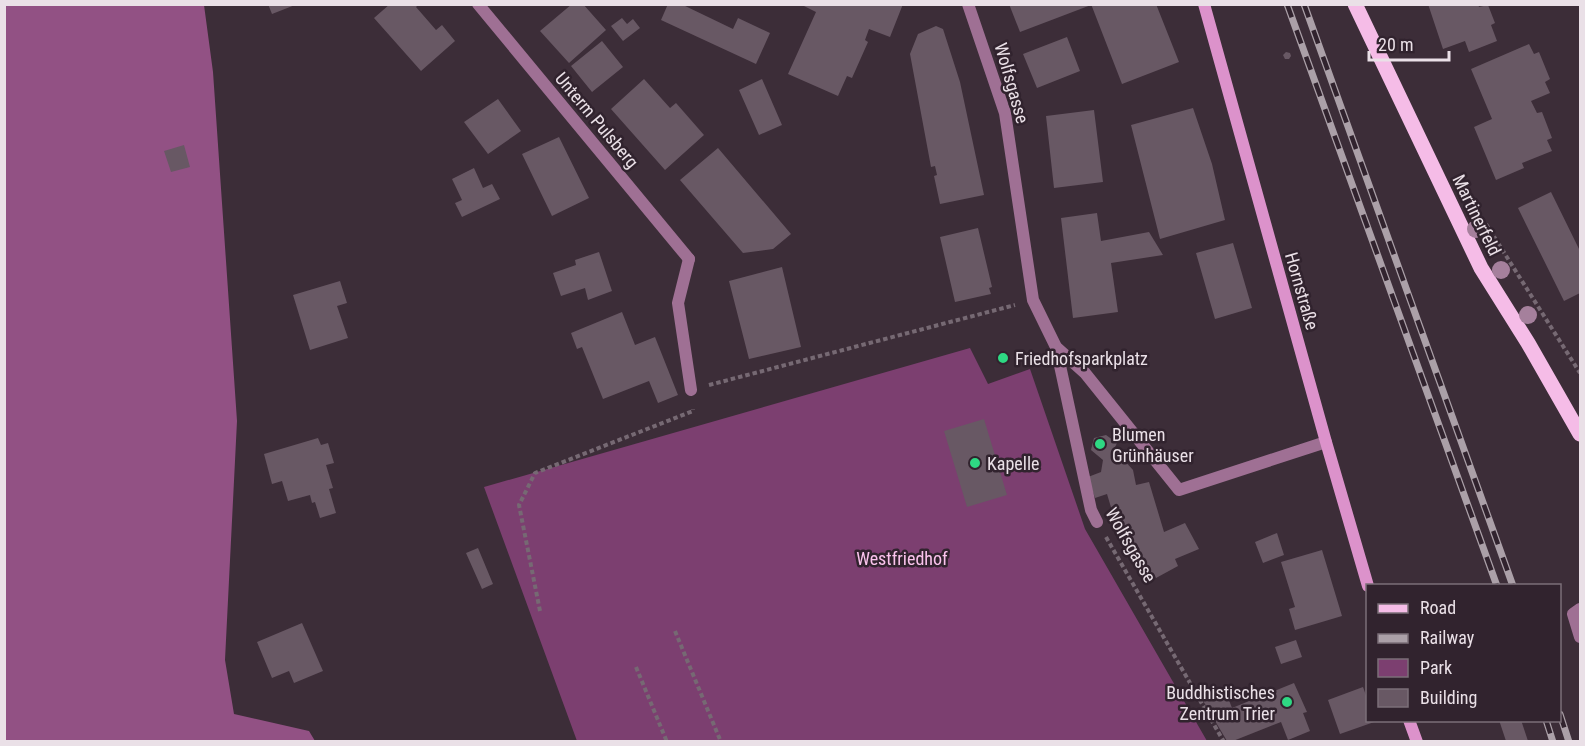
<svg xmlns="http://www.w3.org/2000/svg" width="1585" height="746" font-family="'Roboto Condensed',sans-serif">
  <rect width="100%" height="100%" fill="#3c2d38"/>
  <path fill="#7c3f70" d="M970,348L988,384L1030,369L1085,529L1207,741H577L484,487Z"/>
  <path fill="#925184" d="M4,5H204L213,72L237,421L225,660L234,714L309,731L315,741H5Z"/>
  <path fill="#685864" d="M268,4H295V5L272,14Z
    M390,4H419L416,7L436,30L442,25L455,41L421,71L374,18Z
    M572,4H583L606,30L569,63L540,31Z
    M668,4H681L733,29L738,18L770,33L756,64L661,20Z
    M800,4H903L890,37L869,29L865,40L868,42L852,78L847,76L838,96L788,74L816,12Z
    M1009,4H1091V5L1020,32Z
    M1091,4H1156L1179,62L1122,84Z
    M1428,4H1478L1479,7L1488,5L1495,23L1491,25L1497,41L1469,52L1465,41L1443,49Z
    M622,18L627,24L633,19L640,28L623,41L611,26Z
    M936,26L943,29L960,82L984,195L940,204L934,176L937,175L935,166L931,167L910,54L918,34Z
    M1067,37L1080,71L1037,88L1023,54Z
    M602,41L623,67L592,92L571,66Z
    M1529,44L1534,54L1539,52L1550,79L1545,82L1550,93L1531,101L1537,113L1542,112L1552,138L1547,140L1552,151L1522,163L1524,168L1496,180L1474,127L1492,119L1471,69Z
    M1286,52L1290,53L1291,56L1289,59H1285L1283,55Z
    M644,79L670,108L676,103L704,135L665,170L611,109Z
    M762,79L782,125L759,135L739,90Z
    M498,99L521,131L488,154L464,122Z
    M1193,108L1212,164L1225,220L1160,239L1131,125Z
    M1094,110L1103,182L1054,188L1046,116Z
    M559,137L589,198L552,216L522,154Z
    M184,145L190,167L171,172L164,151Z
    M718,148L791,234L773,249L743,253L680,180Z
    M474,168L483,188L492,184L500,199L462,217L455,203L462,200L452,179Z
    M1551,192L1580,251V293L1564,301L1518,208Z
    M1097,213L1101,241L1149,232L1163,255L1111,263L1118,312L1073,318L1061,218Z
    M978,228L992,287L989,288L991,294L955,302L940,237Z
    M1233,243L1252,308L1215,319L1196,253Z
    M599,252L612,291L588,300L585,288L561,296L553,273L576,265L575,260Z
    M782,267L801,347L749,359L729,281Z
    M340,281L347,303L337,306L348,338L310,350L293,295Z
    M622,312L635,345L655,337L678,395L658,403L649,381L603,399L582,347L577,349L571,333Z
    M984,419L1007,495L967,507L944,431Z
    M1106,435L1117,443L1114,449L1133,470L1136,485L1149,482L1164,532L1185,523L1199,549L1175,559L1178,566L1156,578L1153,573L1145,577L1128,542L1122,544L1107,494L1095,498L1088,477L1101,472L1103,460L1091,450L1094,438Z
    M318,438L321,445L328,443L334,463L326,465L333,488L329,489L336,513L320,518L315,502L312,503L310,495L288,501L282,481L272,484L264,454Z
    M1277,533L1284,555L1263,563L1255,542Z
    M478,548L493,584L482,589L466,553Z
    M1322,550L1342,616L1295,630L1289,609L1295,607L1281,562Z
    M302,623L323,671L294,683L289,671L272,678L257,642Z
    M1296,640L1302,657L1281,664L1275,647Z
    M1294,683L1307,712L1303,713L1310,731L1288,740L1281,722L1233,741H1227L1202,699L1225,690L1232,708Z
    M1363,687L1368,701V720L1377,721L1340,734L1328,700Z
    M1499,720H1521L1528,741H1506Z"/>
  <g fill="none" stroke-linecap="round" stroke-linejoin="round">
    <path stroke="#766973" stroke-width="4" stroke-dasharray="4.5 3" stroke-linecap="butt" d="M1486,224L1580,373
      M709,385L1015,305
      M1106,537L1224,742
      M540,611L519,505L535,473L693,411V409
      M675,631L721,742
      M636,667L667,742"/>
    <path stroke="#9f7094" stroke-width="12" d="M689,259L678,303L691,390
      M1056,347L1091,510L1097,522
      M1580,609L1573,614L1580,637"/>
    <path stroke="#9f7094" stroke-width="12" d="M478,4L689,259
      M968,4L1005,113L1033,300L1056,347L1085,373L1179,490L1326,442"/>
    <path stroke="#dc92cb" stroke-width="12" d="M1204,4L1326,442L1368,586
      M1409,720L1417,742"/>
    <path stroke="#f5bce7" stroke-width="15" d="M1355,4L1481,268L1528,343L1580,434"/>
    <g stroke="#aba0a8" stroke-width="7">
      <path id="rail" d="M1287,4L1497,586
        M1304,4L1513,586
        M1560,714L1569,742
        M1546,720L1553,742"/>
    </g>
    <use href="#rail" stroke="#31232e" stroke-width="4.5" stroke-dasharray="14" stroke-linecap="butt"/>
  </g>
  <g fill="#a5809c">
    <circle cx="1476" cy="229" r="9"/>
    <circle cx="1501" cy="270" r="9"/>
    <circle cx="1528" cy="315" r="9"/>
  </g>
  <g fill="#2ed883" stroke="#31232e" stroke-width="2">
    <circle cx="1003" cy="358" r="6"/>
    <circle cx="1100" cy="444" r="6"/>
    <circle cx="975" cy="463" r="6"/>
    <circle cx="1287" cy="702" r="6"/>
  </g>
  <g text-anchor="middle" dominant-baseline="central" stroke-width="5" stroke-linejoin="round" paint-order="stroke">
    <g font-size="18" fill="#eae0e7" stroke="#31232e">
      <text transform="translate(1012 83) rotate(74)">Wolfsgasse</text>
      <text transform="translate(597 120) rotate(50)">Unterm Pulsberg</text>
      <text transform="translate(1477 215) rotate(64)">Martinerfeld</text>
      <text transform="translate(1302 291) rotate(74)">Hornstraße</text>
      <text transform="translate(1131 545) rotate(60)">Wolfsgasse</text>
    </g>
    <g font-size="18" fill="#eae0e7" stroke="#31232e" text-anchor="start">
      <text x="1015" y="358">Friedhofsparkplatz</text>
      <text x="1112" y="434">Blumen<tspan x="1112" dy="21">Grünhäuser</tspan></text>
      <text x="987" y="463">Kapelle</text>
      <text x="1275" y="692" text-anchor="end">Buddhistisches<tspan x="1275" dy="21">Zentrum Trier</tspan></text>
    </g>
    <g font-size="18" fill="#fbc3ed" stroke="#31232e">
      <text x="902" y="558">Westfriedhof</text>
    </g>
  </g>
  <rect width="1585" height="746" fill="none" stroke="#eae0e7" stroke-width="12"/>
  <rect x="1366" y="584" width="195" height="138" fill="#31232e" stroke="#7b6f78" stroke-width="1.5"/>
  <rect x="1378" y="604" width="30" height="9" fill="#f5bce7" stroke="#7b6f78" stroke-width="1.5"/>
  <text x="1420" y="614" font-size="18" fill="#eae0e7">Road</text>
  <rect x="1378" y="634" width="30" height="9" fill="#aba0a8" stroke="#7b6f78" stroke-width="1.5"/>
  <text x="1420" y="644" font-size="18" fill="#eae0e7">Railway</text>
  <rect x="1378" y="659" width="30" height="18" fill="#7c3f70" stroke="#7b6f78" stroke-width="1.5"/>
  <text x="1420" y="674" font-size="18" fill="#eae0e7">Park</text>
  <rect x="1378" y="689" width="30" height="18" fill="#685864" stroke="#7b6f78" stroke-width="1.5"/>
  <text x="1420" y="704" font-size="18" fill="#eae0e7">Building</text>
  <path d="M1369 51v9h80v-9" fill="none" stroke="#eae0e7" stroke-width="3"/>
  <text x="1378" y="51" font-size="18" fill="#eae0e7" stroke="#31232e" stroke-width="4.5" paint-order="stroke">20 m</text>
</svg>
